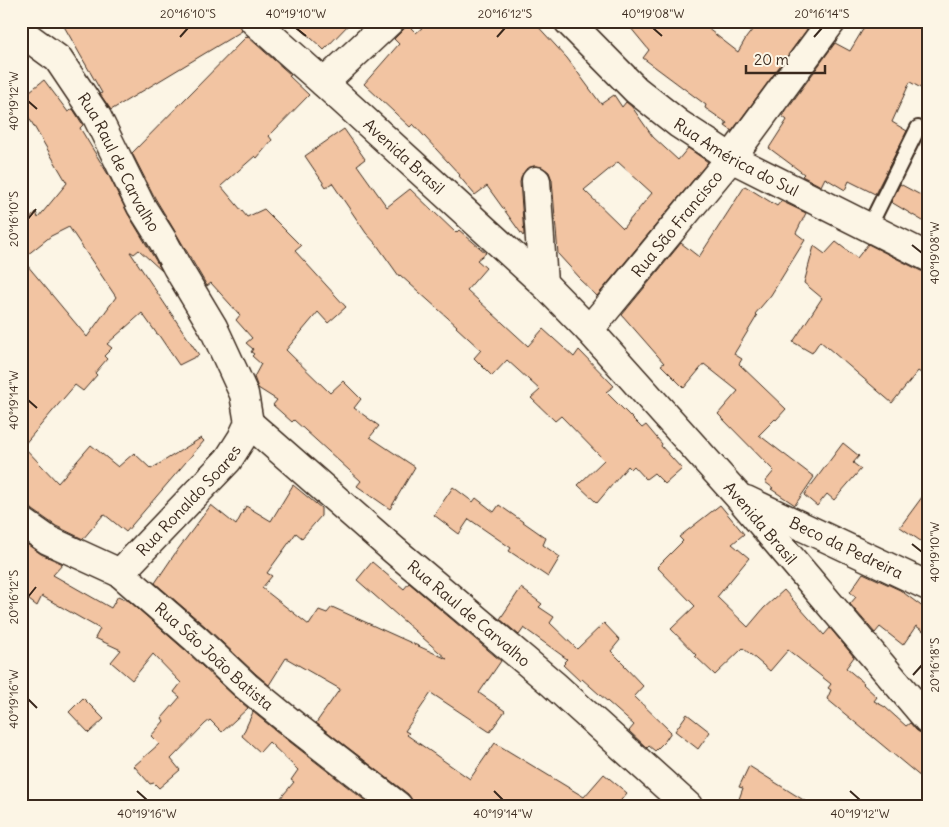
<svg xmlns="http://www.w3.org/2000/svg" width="949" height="827" font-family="Delius,sans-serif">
  <rect width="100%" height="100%" fill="#fcf5e5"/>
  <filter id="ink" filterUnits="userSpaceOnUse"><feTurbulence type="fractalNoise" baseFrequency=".02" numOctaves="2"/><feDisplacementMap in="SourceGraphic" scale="10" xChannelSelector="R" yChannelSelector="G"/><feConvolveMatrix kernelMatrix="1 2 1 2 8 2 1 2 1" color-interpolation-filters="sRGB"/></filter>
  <g filter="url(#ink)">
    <path fill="#f2c4a2" stroke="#3b2a1e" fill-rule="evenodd" d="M61,21H239V26L242,31L111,110L100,94L102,93Z
      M292,21H352L324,50L321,47Z
      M430,21H533L567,58L601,104L614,95L622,107L626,102L632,107L653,137L678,160L688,148L708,162L597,296L579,279L580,278L558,254L552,180L549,172L542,167L534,166L527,168L522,175L520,182L524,234L523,236L487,186L475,195L459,176L460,175L413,124L410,127L364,84L399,44L394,39L408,25L416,33ZM618,162L652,193L623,228L584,190Z
      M625,21H698L738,52L746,38L759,21H795L808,28L732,131L725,126L727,123L705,108L706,105L643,58L649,50Z
      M868,21H928V92L910,82L892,122L907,131L875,194L849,181L845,190L825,178L821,186L802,176L804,174L769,148L787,120L782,116L835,43L850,51Z
      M247,36L291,75L289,76L309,95L269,136L272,140L257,158L255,156L221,186L247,217L264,209L301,246L295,251L346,307L328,323L318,312L286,350L330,393L343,381L361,399L354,408L379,426L370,437L415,467L390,509L357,486L361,481L294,420L292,422L273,405L277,400L258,388L254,377L261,364L252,356L254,354L251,352L253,349L246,343L252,338L236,320L240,315L211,283L207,286L176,233L155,198L132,153Z
      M44,80L68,112L73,109L83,125L80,128L109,176L128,214L149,249L162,271L139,250L134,254L131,252H130L199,355L179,365L158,334H157L142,313L107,344L112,348L104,356L107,359L95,373L97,375L83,391L75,385L23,446L58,483L91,445L118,467L134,453L151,469L201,438L204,441L126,532L104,514L83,539L56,526L33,510L21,497V229L36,212L38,218L67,183L21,104V98ZM69,227L116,297L87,337L22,259L51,236Z
      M344,129L365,159L357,165L387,207L410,189L456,233L459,230L486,253L477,260L486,268L467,290L528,346L543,329L574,357L579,350L614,386L606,392L642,428L646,425L662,444L661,446L682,469L665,484L654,473L646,479L634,466L631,469L628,466L597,503L578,485L604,460L561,416L555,421L531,398L540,390L507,360L492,376L474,358L481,350L456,327L457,326L400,275L399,276L377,245L366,233L332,183L326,187L305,156Z
      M900,184L928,199V224L891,202Z
      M745,186L777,206L781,201L806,213L796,233L805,240L771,295L755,314L757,316L734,354L742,359L739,364L786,409L776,420L775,419L759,435L814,477L795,505L771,489L773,488L765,482L774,471L718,414L738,391L704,364L684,388L661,365L664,363L622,315L681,243L699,257Z
      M836,242L857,258L868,244L921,271L928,272V378L918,371L892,403L820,341L812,353L793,342L822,298L804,283L814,246L825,254Z
      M843,443L859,456L853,463L861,469L834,500L827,494L817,506L804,495Z
      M293,485L321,508V516L302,538L296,533L267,573L272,576L262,588L309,625L319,610L327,613L332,607L447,659L357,580L372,562L404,589L409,583L501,661L479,693L505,711L490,732L431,693L405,731L409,733L407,735L470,779L495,743L584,797L604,774L627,793L616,806H413L412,800L408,794L316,723L340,689L286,658L269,685L256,674L206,627L155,583L176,552L211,505L236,525L246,506L271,521Z
      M453,487L473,502L476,498L494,512L499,505L546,538L543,545L560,557L548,577L509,551L511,548L469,519L459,534L434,515Z
      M928,489V546L900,527Z
      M720,505L744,534L732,544L749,558L717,597L748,627L764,608L784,590L824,635L830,628L854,657L846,668L864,683L863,684L877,697L874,701L885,707L906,726L910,723L916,730L924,735L928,740V783L827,699L831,690L828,688L831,684L788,650L770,671L743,648L715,675L695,656L696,655L671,629L695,606L657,567L683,541L679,537Z
      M21,540L41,554L63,564L53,575L111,608L118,596L129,601L186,651L235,697L248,708L222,732L210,720L205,724L171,759L180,770L159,788L154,783L150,784L134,766L159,744L151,736L164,721L162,718L180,697L174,692L181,683L153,654L132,680L111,662L121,650L95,638L100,629L42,596L37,606L21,594Z
      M863,573L900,590L928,611V634L916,626L903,645L880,627L875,633L850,604L856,597L850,592Z
      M521,588L542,604L539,607L554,617L550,623L577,649L604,623L620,640L611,651L625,665L624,666L643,686L634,696L671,732L665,741L655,751L649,746L647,748L629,731L634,725L582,679L580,681L563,665L565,663L564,662L567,659L524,628L519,635L500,619Z
      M83,698L104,719L89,733L69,712Z
      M253,712L285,738L372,806H274L294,782L291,780L298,770L269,742L260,752L242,736Z
      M687,714L710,732L698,749L675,731Z
      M749,766L813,806H755L739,799L743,788L739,787Z"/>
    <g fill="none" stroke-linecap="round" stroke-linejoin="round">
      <g stroke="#3b2a1e" stroke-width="18">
        <path id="lane" d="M869,227L918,128"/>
      </g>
      <g stroke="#3b2a1e" stroke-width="31">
        <g id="street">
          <path id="s1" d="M254,21L324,83L543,283L589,330L738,496L928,720"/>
          <path id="s2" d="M568,21L636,90L679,124L731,158L928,257"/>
          <path id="s3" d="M21,32L58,59L97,117L141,206L163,241L177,267L213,327L244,394L249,423"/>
          <path d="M324,83L390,21"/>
          <path d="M536,181L543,283"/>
          <path id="s4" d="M589,330L731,158L832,21"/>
          <path id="s5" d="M249,423L395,551L553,684L688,806"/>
          <path id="s6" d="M746,500L928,586"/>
          <path id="s7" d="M21,521L48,540L120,573L196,639L246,686L295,726L398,806"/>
          <path id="s8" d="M120,573L228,460L242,438L249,423"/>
        </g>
      </g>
      <use href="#lane" stroke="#fcf5e5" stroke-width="14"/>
      <use href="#street" stroke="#fcf5e5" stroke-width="28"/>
    </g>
  </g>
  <path fill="none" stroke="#3b2a1e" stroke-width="2" d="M296,28L306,36M653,28L662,36M180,37L188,28M497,37L505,28M814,37L822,28M28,101L37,109M28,219L36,209M912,245L922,253M28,400L37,408M912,544L922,552M28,597L36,587M913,675L922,665M28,699L37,708M137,791L147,800M494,791L503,800M850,791L860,800"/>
  <g text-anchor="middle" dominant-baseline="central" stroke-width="4" stroke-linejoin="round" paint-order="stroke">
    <g font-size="16" fill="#3b2a1e" stroke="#fcf5e5">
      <text stroke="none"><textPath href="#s2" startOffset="218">Rua América do Sul</textPath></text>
      <text stroke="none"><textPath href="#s1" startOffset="202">Avenida Brasil</textPath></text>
      <text stroke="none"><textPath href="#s3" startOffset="166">Rua Raul de Carvalho</textPath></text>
      <text stroke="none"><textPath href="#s4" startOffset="138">Rua São Francisco</textPath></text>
      <text stroke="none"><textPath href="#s8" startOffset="100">Rua Ronaldo Soares</textPath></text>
      <text stroke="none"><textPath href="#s1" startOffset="714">Avenida Brasil</textPath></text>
      <text stroke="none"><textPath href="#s6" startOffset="111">Beco da Pedreira</textPath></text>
      <text stroke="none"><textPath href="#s5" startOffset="291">Rua Raul de Carvalho</textPath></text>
      <text stroke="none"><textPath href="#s7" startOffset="238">Rua São João Batista</textPath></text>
    </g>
  </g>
  <rect width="949" height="827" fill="none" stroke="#fcf5e5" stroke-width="55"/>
  <path d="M746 65v8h79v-8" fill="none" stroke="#3b2a1e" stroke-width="2.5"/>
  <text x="754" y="65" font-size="15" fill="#3b2a1e" stroke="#fcf5e5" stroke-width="4" paint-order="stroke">20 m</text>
  <rect x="28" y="28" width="894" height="772" fill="none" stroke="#3b2a1e" stroke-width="2"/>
  <g font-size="12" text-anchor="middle" fill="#3b2a1e">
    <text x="188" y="18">20°16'10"S</text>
    <text x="296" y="18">40°19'10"W</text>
    <text x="505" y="18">20°16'12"S</text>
    <text x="653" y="18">40°19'08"W</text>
    <text x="822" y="18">20°16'14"S</text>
    <text transform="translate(14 101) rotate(-90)" y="4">40°19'12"W</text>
    <text transform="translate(14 219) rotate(-90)" y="4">20°16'10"S</text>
    <text transform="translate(935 253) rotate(-90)" y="4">40°19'08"W</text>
    <text transform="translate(14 400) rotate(-90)" y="4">40°19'14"W</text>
    <text transform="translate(935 552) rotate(-90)" y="4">40°19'10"W</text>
    <text transform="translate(14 597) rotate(-90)" y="4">20°16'12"S</text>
    <text transform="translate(935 665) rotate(-90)" y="4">20°16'18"S</text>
    <text transform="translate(14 699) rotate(-90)" y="4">40°19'16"W</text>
    <text x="147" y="818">40°19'16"W</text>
    <text x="503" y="818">40°19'14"W</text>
    <text x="860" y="818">40°19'12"W</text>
  </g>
</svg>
